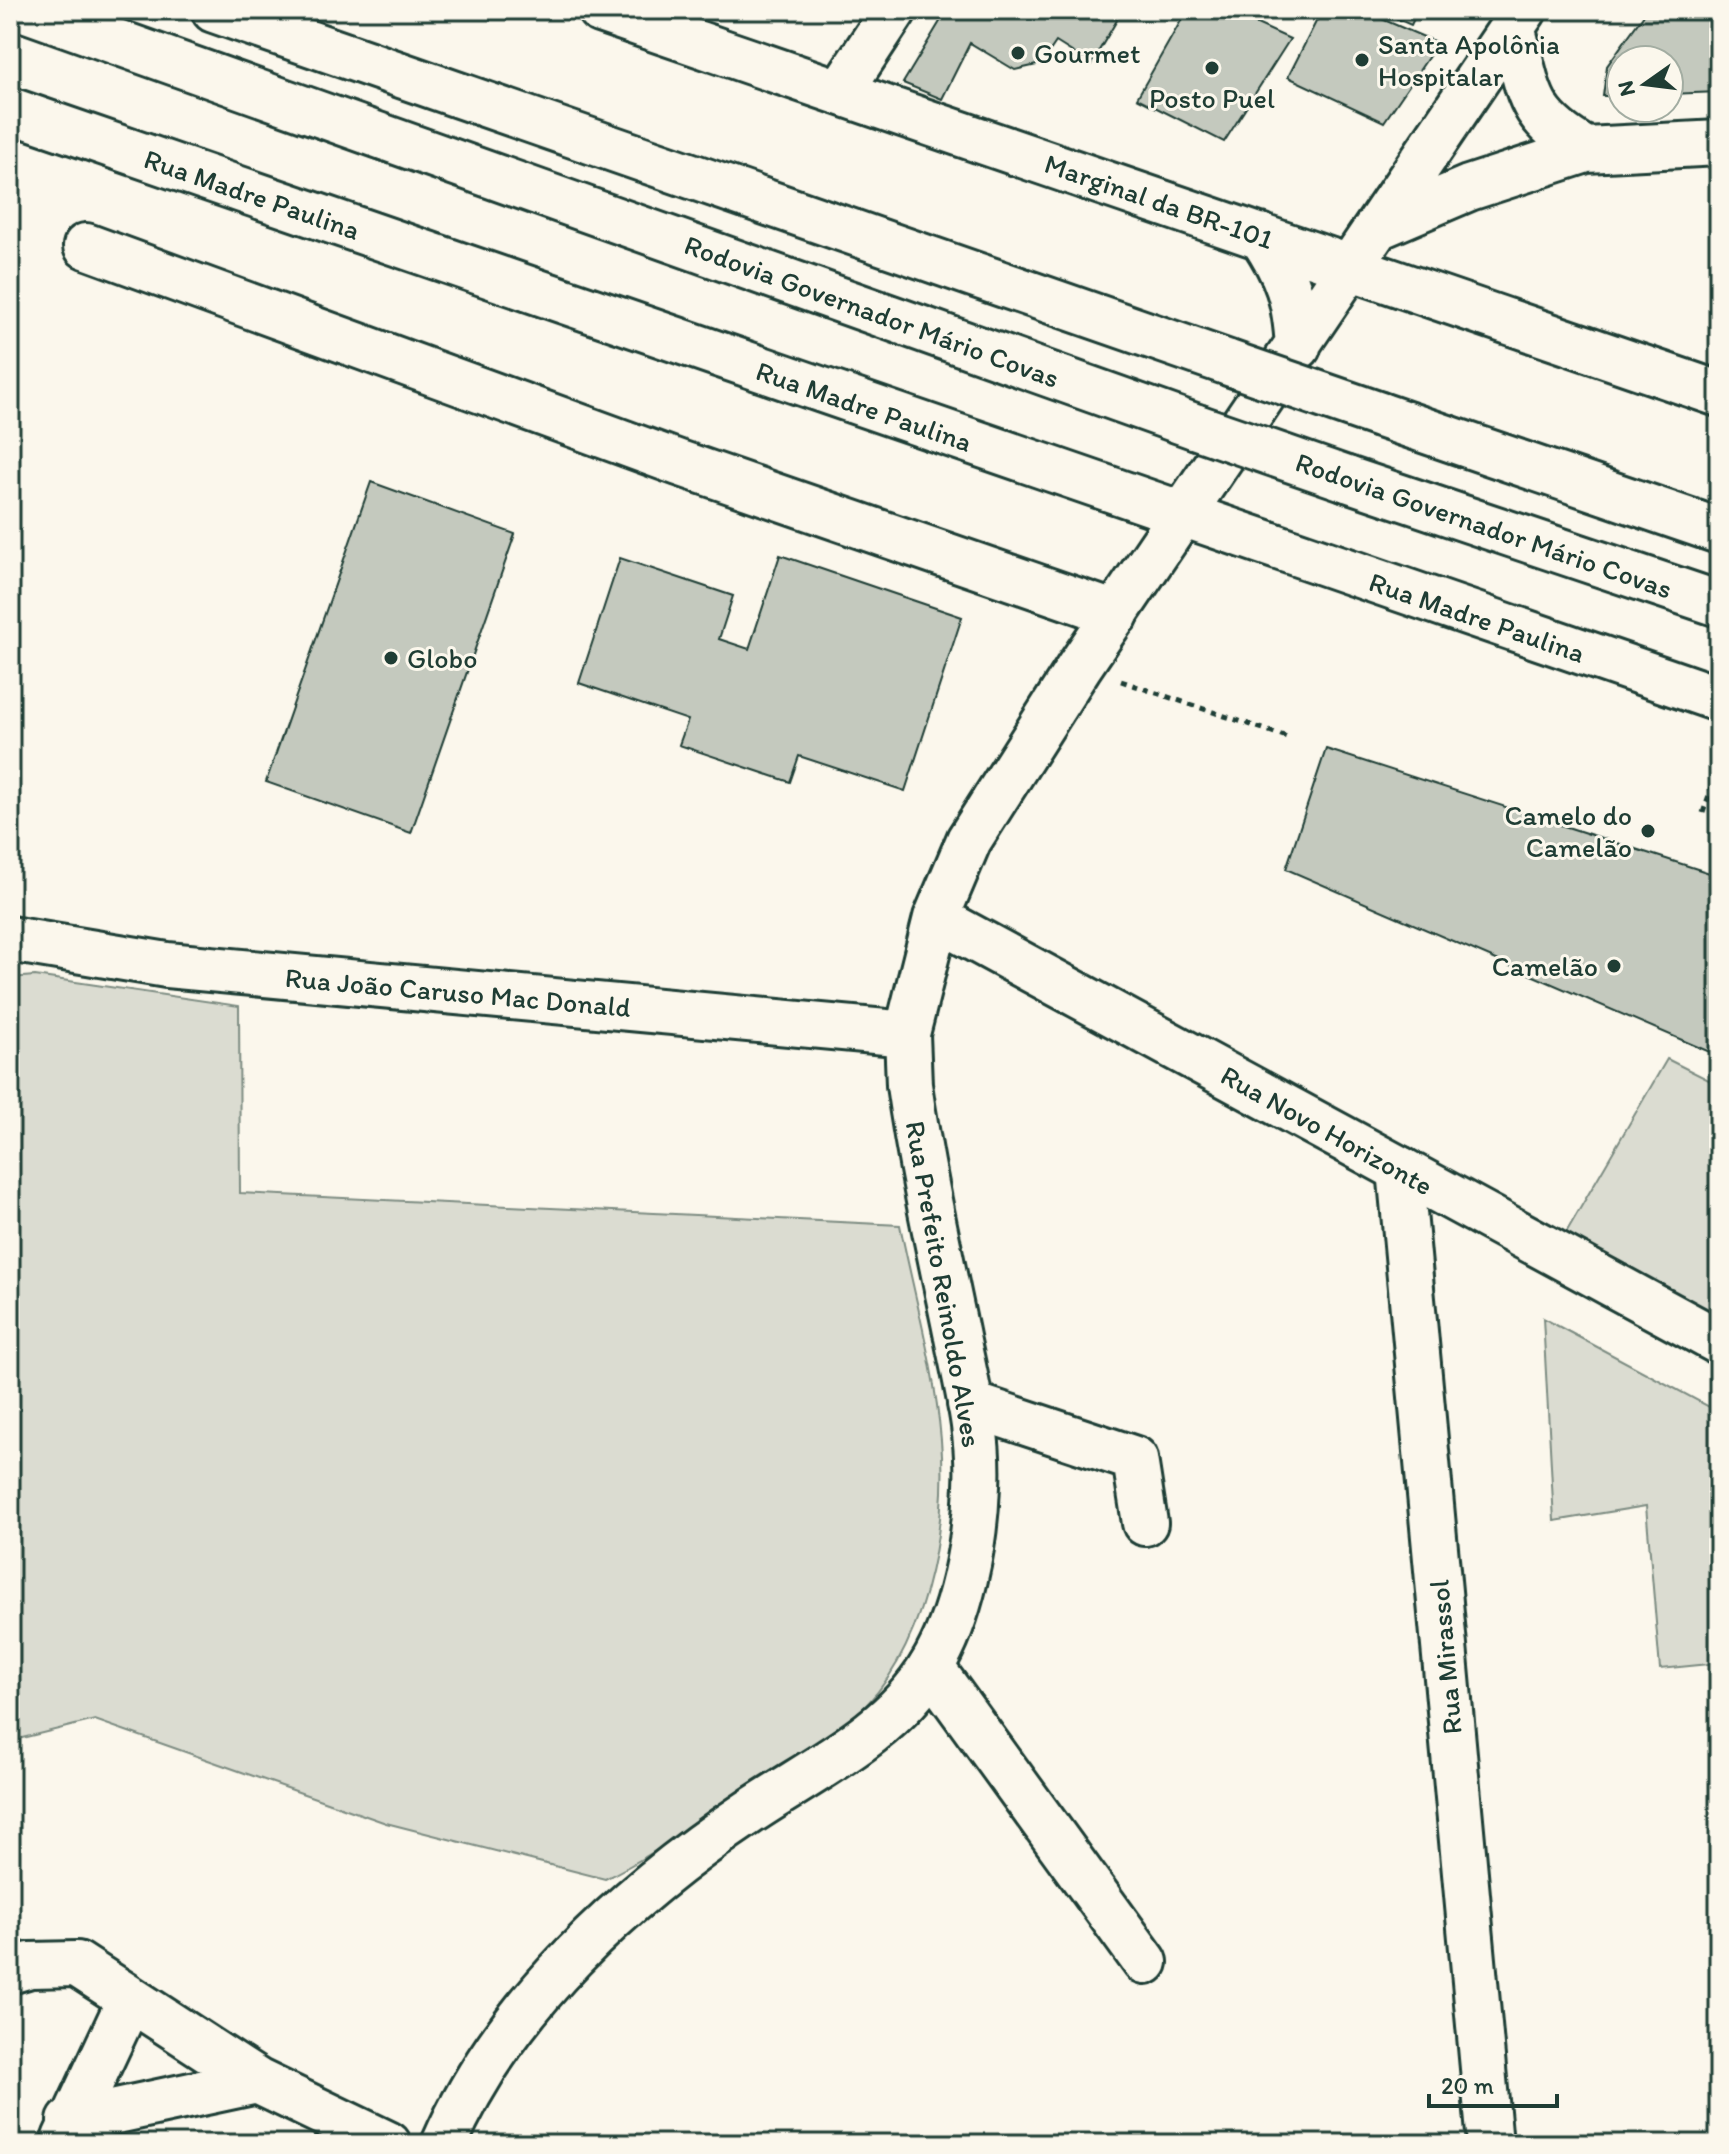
<svg xmlns="http://www.w3.org/2000/svg" width="1729" height="2154" font-family="Itim,sans-serif">
  <rect width="100%" height="100%" fill="#fbf7ec"/>
  <filter id="ink" filterUnits="userSpaceOnUse"><feTurbulence type="fractalNoise" baseFrequency=".0125" numOctaves="2"/><feDisplacementMap in="SourceGraphic" scale="16" xChannelSelector="R" yChannelSelector="G"/><feConvolveMatrix kernelMatrix="1 2 1 2 8 2 1 2 1" color-interpolation-filters="sRGB"/></filter>
  <g filter="url(#ink)">
    <path fill="#dbdcd1" stroke="#7d8c82" stroke-width="2" d="M35,976L239,1006L240,1193L900,1225C914,1295 935,1368 941,1440C949,1529 924,1655 855,1716C821,1747 778,1771 740,1796C695,1825 653,1855 605,1879L386,1823L95,1720L10,1741V978Z
      M1667,1059L1719,1085V1316L1564,1236Z
      M1543,1318L1719,1412V1663L1660,1669L1646,1506L1554,1521Z"/>
    <path fill="#c4c9be" stroke="#1f3d34" stroke-width="2" d="M947,10H1123L1091,64L1056,42L1041,64L1015,70L970,43L942,99L903,83Z
      M1187,10H1226L1290,39L1224,142L1137,98Z
      M1322,10H1361L1438,43L1384,122L1288,77Z
      M1377,10H1418L1411,25Z
      M1647,10H1719V92L1669,94V60H1621V96H1603L1607,66Z
      M371,482L515,534L411,833L266,782Z
      M780,555L962,617L905,791L799,756L790,782L679,745L688,720L579,683L620,558L733,596L719,639L749,649Z
      M1326,749L1719,876V1056L1286,869Z"/>
    <g fill="none" stroke-linecap="round" stroke-linejoin="round">
      <g stroke="#1f3d34" stroke-width="50">
        <path id="minor" d="M840,92L894,10
          M86,246L679,463L1116,614
          M1400,1169L1490,2144
          M970,1404L1135,1459L1145,1523
          M931,1667L1145,1962
          M10,1971L30,1965L77,1964L257,2081L388,2144
          M70,2121L257,2081
          M65,2138L130,1999"/>
      </g>
      <g stroke="#1f3d34" stroke-width="50">
        <path id="major" d="M600,10L1719,394
          M1512,27C1530,91 1524,115 1586,150
          M10,110L1719,699
          M1380,226L1469,188L1586,150L1719,143
          M1261,236C1288,276 1295,299 1298,347
          M936,918L1719,1342
          M10,939L167,965L907,1034
          M444,2144C504,2005 626,1894 751,1811C812,1770 892,1733 931,1667C962,1616 975,1544 977,1486C980,1434 966,1383 956,1332C939,1250 921,1168 909,1085L907,1034L936,918L969,840L1079,667L1524,10"/>
      </g>
      <g stroke="#1f3d34" stroke-width="50">
        <path id="highway" d="M27,10L1197,427
          M214,10L1229,363
          M1380,415L1719,531
          M1347,479L1719,604"/>
      </g>
      <path stroke="#1f3d34" stroke-width="5" stroke-dasharray="6 6" stroke-linecap="butt" d="M1121,681L1287,737
        M1703,813L1719,765"/>
      <use href="#minor" stroke="#fbf7ec" stroke-width="44"/>
      <use href="#major" stroke="#fbf7ec" stroke-width="44"/>
      <use href="#highway" stroke="#fbf7ec" stroke-width="44"/>
      <g stroke="#1f3d34" stroke-width="50" stroke-linecap="butt">
        <path id="highway-bridge" d="M1229,363L1380,415
          M1197,427L1347,479"/>
      </g>
      <use href="#highway-bridge" stroke="#fbf7ec" stroke-width="44"/>
    </g>
  </g>
  <g fill="#1f3d34" stroke="#fbf7ec" stroke-width="3">
    <circle cx="1018" cy="53" r="8"/>
    <circle cx="1362" cy="60" r="8"/>
    <circle cx="1212" cy="68" r="8"/>
    <circle cx="391" cy="658" r="8"/>
    <circle cx="1648" cy="831" r="8"/>
    <circle cx="1614" cy="966" r="8"/>
  </g>
  <g text-anchor="middle" dominant-baseline="central" stroke-width="6" stroke-linejoin="round" paint-order="stroke">
    <g font-size="28" fill="#1f3d34" stroke="#fbf7ec" text-anchor="start">
      <text x="1378" y="44">Santa Apolônia<tspan x="1378" dy="32">Hospitalar</tspan></text>
      <text x="1034" y="53">Gourmet</text>
      <text x="1212" y="98" text-anchor="middle">Posto Puel</text>
      <text x="407" y="658">Globo</text>
      <text x="1632" y="815" text-anchor="end">Camelo do<tspan x="1632" dy="32">Camelão</tspan></text>
      <text x="1598" y="966" text-anchor="end">Camelão</text>
    </g>
    <g font-size="28" fill="#1f3d34" stroke="#fbf7ec">
      <text transform="translate(252 194) rotate(19)">Rua Madre Paulina</text>
      <text transform="translate(1159 201) rotate(19)">Marginal da BR-101</text>
      <text transform="translate(872 311) rotate(20)">Rodovia Governador Mário Covas</text>
      <text transform="translate(864 406) rotate(19)">Rua Madre Paulina</text>
      <text transform="translate(1484 525) rotate(19)">Rodovia Governador Mário Covas</text>
      <text transform="translate(1477 617) rotate(19)">Rua Madre Paulina</text>
      <text transform="translate(458 992) rotate(5)">Rua João Caruso Mac Donald</text>
      <text transform="translate(1327 1130) rotate(29)">Rua Novo Horizonte</text>
      <text transform="translate(944 1284) rotate(80)">Rua Prefeito Reinoldo Alves</text>
      <text transform="translate(1445 1657) rotate(-95)">Rua Mirassol</text>
    </g>
  </g>
  <rect width="1729" height="2154" fill="none" stroke="#fbf7ec" stroke-width="40"/>
  <rect x="20" y="20" width="1689" height="2114" fill="none" stroke="#1f3d34" stroke-width="3" filter="url(#ink)"/>
  <g transform="translate(1645 84) rotate(256)"><circle r="38" fill="#fbf7ec" stroke="#a3ada2" stroke-width="2"/>
  <path d="M0-6L14 30L0 20L-14 30Z" fill="#1f3d34"/>
  <text y="-12" font-size="22" font-weight="bold" text-anchor="middle" fill="#1f3d34">N</text>
  </g>
  <path d="M1429 2094v12h128v-12" fill="none" stroke="#1f3d34" stroke-width="4"/>
  <text x="1441" y="2094" font-size="24" fill="#1f3d34" stroke="#fbf7ec" stroke-width="6" paint-order="stroke">20 m</text>
</svg>
